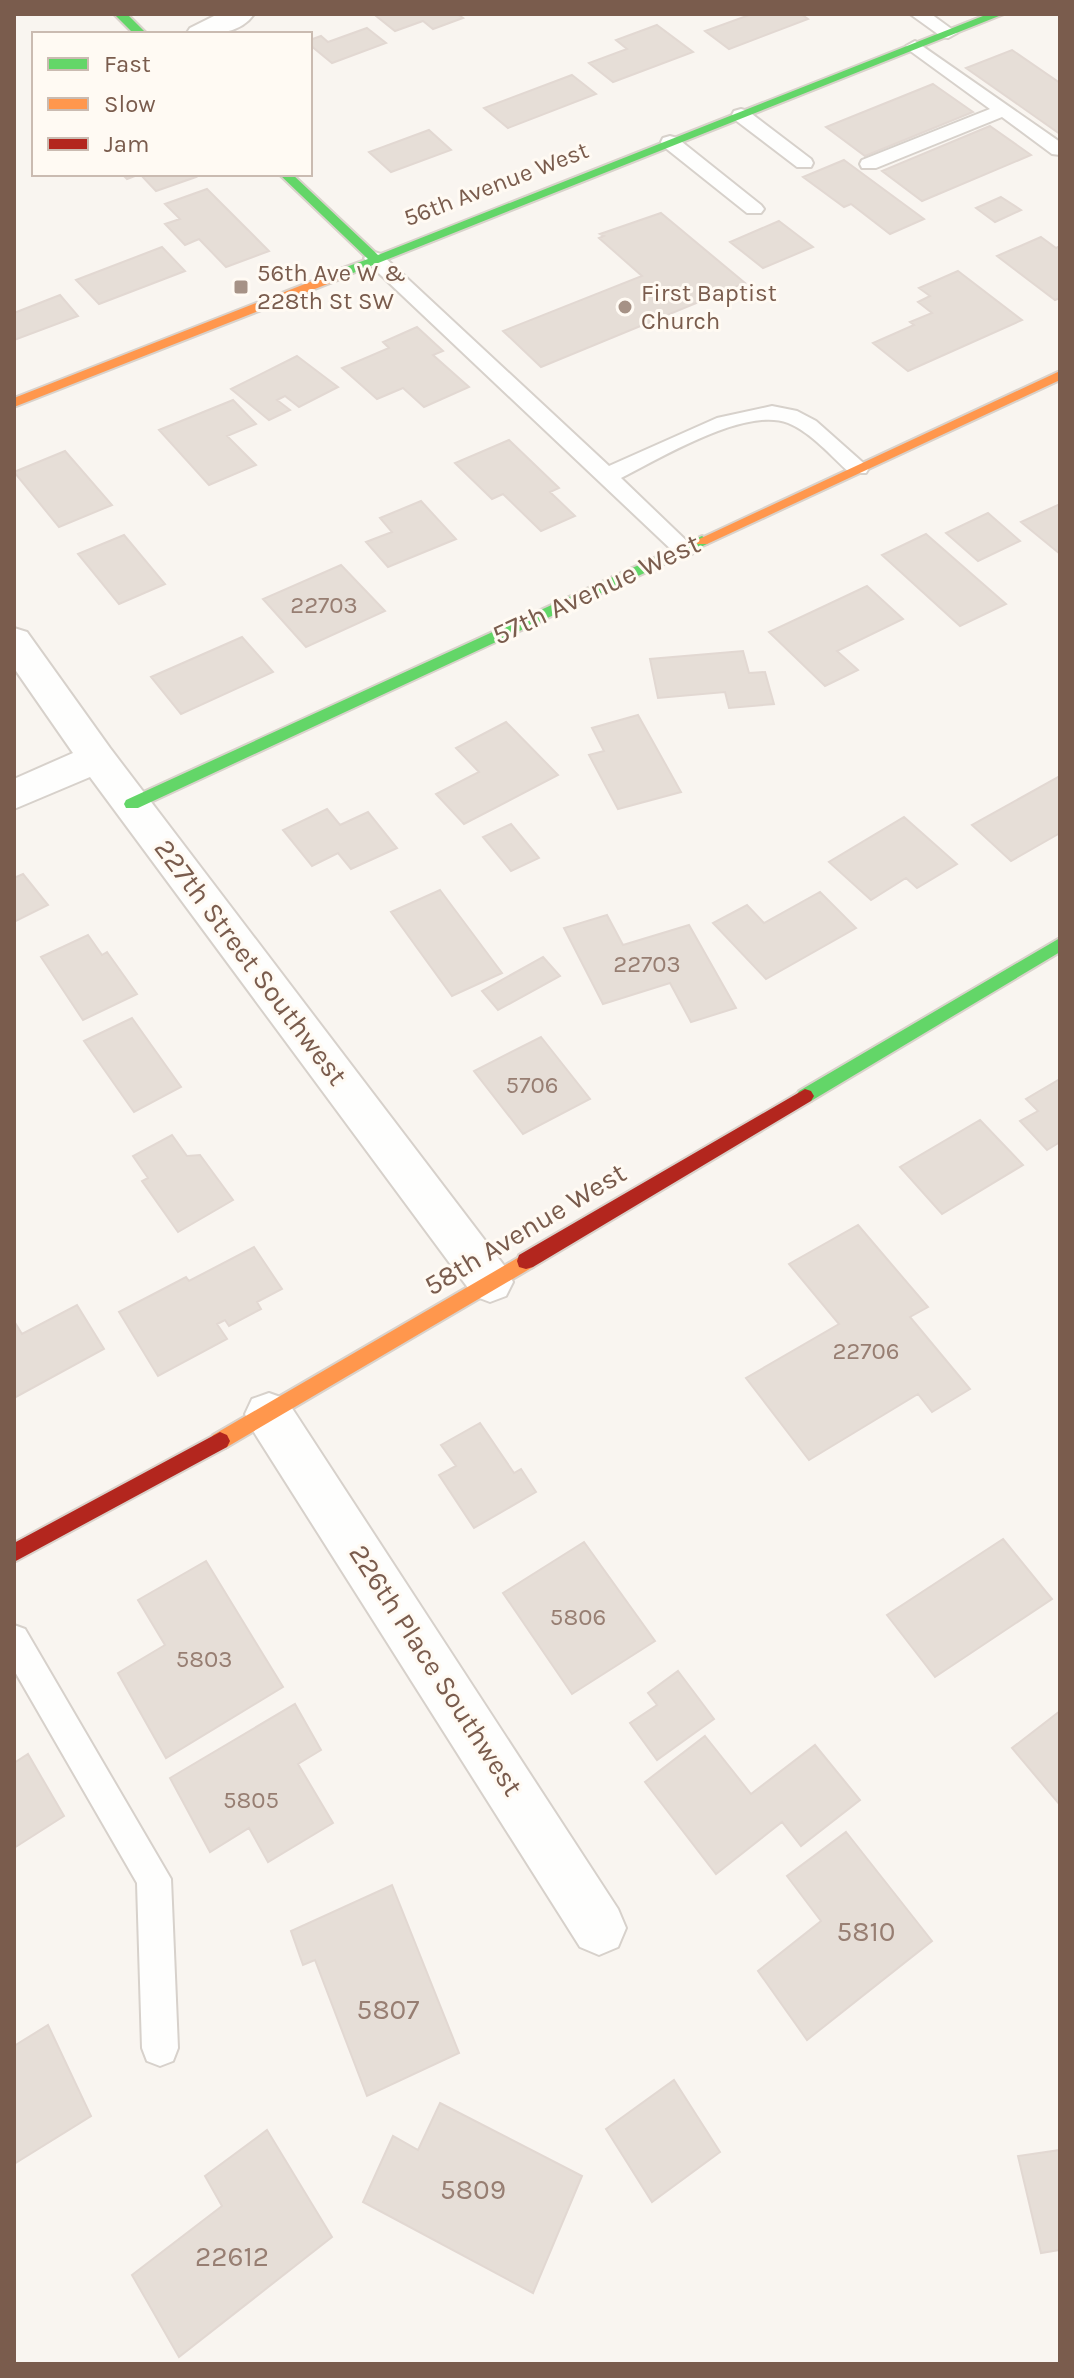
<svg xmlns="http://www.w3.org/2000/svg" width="1074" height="2378" font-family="Karla,sans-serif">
  <rect width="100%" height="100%" fill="#f9f5f0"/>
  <path fill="#e6ded7" stroke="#e2d8d2" stroke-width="2" d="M378,14H457L463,18L433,29L423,21L395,31L375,15Z
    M752,14H801L808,19L729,49L705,31Z
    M657,25L693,52L613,82L589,63L627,49L616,40Z
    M367,28L386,43L332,63L310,45V40L321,36L328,42Z
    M1012,50L1060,83V134L966,68Z
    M572,75L596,94L508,128L484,108Z
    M933,84L973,112L865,156L826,127Z
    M990,126L1031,155L922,201L882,171Z
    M429,130L451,150L391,172L369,152Z
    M844,160L924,219L890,234L851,204L844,207L803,177Z
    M122,174H193L196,177L156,191L140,174L127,179Z
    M207,189L269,251L226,267L199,239L185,245L165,224L180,219L165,204Z
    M1001,197L1021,210L995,222L976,208Z
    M661,213L745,283L541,367L503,331L642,276L599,238L604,236L600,234Z
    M779,221L813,247L763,268L730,242Z
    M1041,237L1056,248L1060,246V298L1055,300L997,256Z
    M162,247L185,271L99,304L76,280Z
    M958,271L1022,320L908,371L873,343L914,325L910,322L932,313L918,302L930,296L919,288Z
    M60,295L78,316L14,340V313Z
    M417,327L443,351L433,355L469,387L424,407L403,388L377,399L342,368L389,348L383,342Z
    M297,356L338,387L299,407L285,396L277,400L290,410L269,420L231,389Z
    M233,400L256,424L227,436L256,465L209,485L159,430Z
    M509,440L559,488L550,492L575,516L541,531L503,494L492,499L455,463Z
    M65,451L112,505L59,527L14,472Z
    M421,501L456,539L388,567L366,542L392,532L380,518Z
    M1060,504V554L1021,522Z
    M988,513L1020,541L978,561L946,533Z
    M926,534L1006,604L960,626L882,555Z
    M124,535L165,584L119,604L78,554Z
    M341,565L385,611L306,647L263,599Z
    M867,586L903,619L837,651L858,670L825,686L769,632Z
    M242,637L273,672L181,714L151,677Z
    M743,651L749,673L765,672L774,704L729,708L725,692L658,698L650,659Z
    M638,715L681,792L618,809L589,755L604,751L592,728Z
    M506,722L558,775L464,824L436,794L479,772L456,748Z
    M1060,776V833L1011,861L972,825Z
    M327,809L340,825L368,812L397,848L351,869L338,853L312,866L283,830Z
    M904,817L957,864L917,888L906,878L871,900L829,862Z
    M511,824L539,858L511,871L483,837Z
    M23,874L48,905L14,922V878Z
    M440,890L502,973L452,996L391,912Z
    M820,892L856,928L766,979L713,923L747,905L764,923Z
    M607,915L623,945L689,925L736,1008L691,1022L670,983L603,1004L564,928Z
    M88,935L102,955L107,952L137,994L83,1020L41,957Z
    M543,957L560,976L498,1010L482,991Z
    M132,1018L181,1087L134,1112L84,1041Z
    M541,1037L590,1099L523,1134L474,1071Z
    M1060,1079V1142L1047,1150L1020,1121L1038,1111L1026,1099Z
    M980,1120L1023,1165L942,1214L900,1167Z
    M172,1135L187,1156L200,1155L233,1200L178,1232L142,1181L148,1178L133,1156Z
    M858,1225L928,1307L910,1317L970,1389L932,1412L918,1394L809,1460L746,1378L839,1324L789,1264Z
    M254,1247L282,1289L257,1302L261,1309L229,1326L225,1320L217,1324L227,1339L158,1376L119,1312L186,1277L189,1281Z
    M77,1305L104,1349L14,1398V1321L22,1334Z
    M480,1423L514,1473L521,1469L536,1492L474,1528L439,1475L456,1466L441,1445Z
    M1003,1539L1052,1599L935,1677L887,1615Z
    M584,1542L655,1641L572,1694L503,1593Z
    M206,1561L283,1687L166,1758L118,1673L165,1645L138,1600Z
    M678,1671L714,1719L657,1760L630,1723L657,1705L648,1693Z
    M295,1704L321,1750L298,1764L333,1823L268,1862L249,1828L210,1852L170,1778Z
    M1060,1711V1805L1012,1748Z
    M705,1736L751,1794L815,1745L860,1800L801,1846L782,1822L716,1874L645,1782Z
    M28,1754L64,1816L14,1848V1763Z
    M846,1832L932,1941L807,2040L758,1971L821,1921L787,1876Z
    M392,1885L459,2053L367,2096L315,1960L303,1965L291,1931Z
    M48,2025L91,2116L14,2164V2046Z
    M674,2080L720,2152L652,2202L606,2129Z
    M440,2103L582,2176L533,2293L363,2202L393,2136L418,2150Z
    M267,2130L332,2237L179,2357L132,2275L222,2206L205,2176Z
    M1060,2150V2250L1041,2253L1018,2156Z"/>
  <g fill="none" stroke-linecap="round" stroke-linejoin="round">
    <g stroke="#d7d1cb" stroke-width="4">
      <path id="lane" d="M910,14H931L957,33L948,38L942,37Z
        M915,41L1060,142V155L1052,154L1002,117L876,168H862L860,164L862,160L990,109L909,50L906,46Z
        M741,109L748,111L811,159L813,163L811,167H797L734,119L732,115L734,111Z
        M670,136L677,138L761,205L764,209L761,213H747L663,146L661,142L663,138Z
        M374,252L381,254L609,466L717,418L772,406L797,411L816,421L869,468L866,473H850C831,456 812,433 788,423C746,406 659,459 621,478L695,549L692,554H676L367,262L364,258Z
        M14,1625L25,1629L171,1879L178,2048L173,2061L160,2066L147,2061L142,2048L137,1883L14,1670Z"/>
    </g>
    <g stroke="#d7d1cb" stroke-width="4">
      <path id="street" d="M218,14H254C239,36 209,34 186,34L190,28Z
        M14,628L27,632L110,748L506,1268L513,1282L506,1296L490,1302L474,1296L90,777L14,809V779L73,753L14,668Z
        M269,1393L286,1399L618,1909L626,1928L618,1947L599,1955L580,1947L252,1429L245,1414L252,1399Z"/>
    </g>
    <g stroke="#d9d2cb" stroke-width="4">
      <path id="fast" d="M114,14H127L147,34H134Z
        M988,14H1004L343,277L337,273L338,270L368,259L279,174H292L378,255Z
        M702,536L709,541L707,544L138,808H126L124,804L126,800Z
        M1060,938V952L811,1101H799L796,1096L799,1091Z"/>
    </g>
    <g stroke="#d9d2cb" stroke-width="4">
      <path id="slow" d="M343,269L349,273L348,276L14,407V398Z
        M1060,371V380L707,544H697L695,541Z
        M526,1253L533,1255L535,1261L533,1267L227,1447L220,1450L213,1447L210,1441L213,1435Z"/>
    </g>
    <g stroke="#d9d2cb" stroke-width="4">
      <path id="jam" d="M805,1089L811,1091L814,1096L811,1101L533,1267L526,1269L519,1267L517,1261L519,1255Z
        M220,1432L227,1435L230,1441L227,1447L14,1562V1543Z"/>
    </g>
    <use href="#lane" fill="#fefefd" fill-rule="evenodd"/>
    <use href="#street" fill="#fefefd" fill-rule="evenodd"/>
    <use href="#fast" fill="#63d668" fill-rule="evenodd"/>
    <use href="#slow" fill="#ff974d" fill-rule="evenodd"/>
    <use href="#jam" fill="#b3261e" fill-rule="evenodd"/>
  </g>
  <g fill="#a69286" stroke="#fffaf3" stroke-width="3">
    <rect x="233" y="279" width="16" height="16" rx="4"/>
    <circle cx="625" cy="307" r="8"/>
  </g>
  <g text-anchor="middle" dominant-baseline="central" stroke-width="6" stroke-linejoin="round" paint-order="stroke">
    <g font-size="24" fill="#7a5c4d" stroke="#fffaf3">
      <text transform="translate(496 184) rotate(-21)">56th Avenue West</text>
    </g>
    <g font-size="24" fill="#7a5c4d" stroke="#fffaf3" text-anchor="start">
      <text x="257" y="273">56th Ave W &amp;<tspan x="257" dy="28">228th St SW</tspan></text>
      <text x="641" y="293">First Baptist<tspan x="641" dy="28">Church</tspan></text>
    </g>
    <g font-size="24" fill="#977e72">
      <text x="324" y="605">22703</text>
      <text x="647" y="964">22703</text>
      <text x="532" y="1085">5706</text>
      <text x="866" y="1351">22706</text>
      <text x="578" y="1617">5806</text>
      <text x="204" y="1659">5803</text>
      <text x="251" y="1800">5805</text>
    </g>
    <g font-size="28" fill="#7a5c4d" stroke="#fffaf3">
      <text transform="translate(596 589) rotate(-25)">57th Avenue West</text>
      <text transform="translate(251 962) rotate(53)">227th Street Southwest</text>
      <text transform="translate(525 1229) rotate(-31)">58th Avenue West</text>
      <text transform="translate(436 1670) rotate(57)">226th Place Southwest</text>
    </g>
    <g font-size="28" fill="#977e72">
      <text x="866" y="1931">5810</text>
      <text x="388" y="2009">5807</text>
      <text x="473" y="2189">5809</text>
      <text x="232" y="2256">22612</text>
    </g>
  </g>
  <rect width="1074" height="2378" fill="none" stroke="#7a5c4d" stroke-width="32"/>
  <rect x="32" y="32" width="280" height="144" fill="#fffaf3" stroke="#cabbb1" stroke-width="2"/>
  <rect x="48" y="58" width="40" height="12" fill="#63d668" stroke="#cabbb1" stroke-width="2"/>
  <text x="104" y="72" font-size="24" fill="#7a5c4d">Fast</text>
  <rect x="48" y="98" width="40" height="12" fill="#ff974d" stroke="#cabbb1" stroke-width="2"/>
  <text x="104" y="112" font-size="24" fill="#7a5c4d">Slow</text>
  <rect x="48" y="138" width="40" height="12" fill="#b3261e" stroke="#cabbb1" stroke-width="2"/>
  <text x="104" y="152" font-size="24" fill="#7a5c4d">Jam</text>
</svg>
